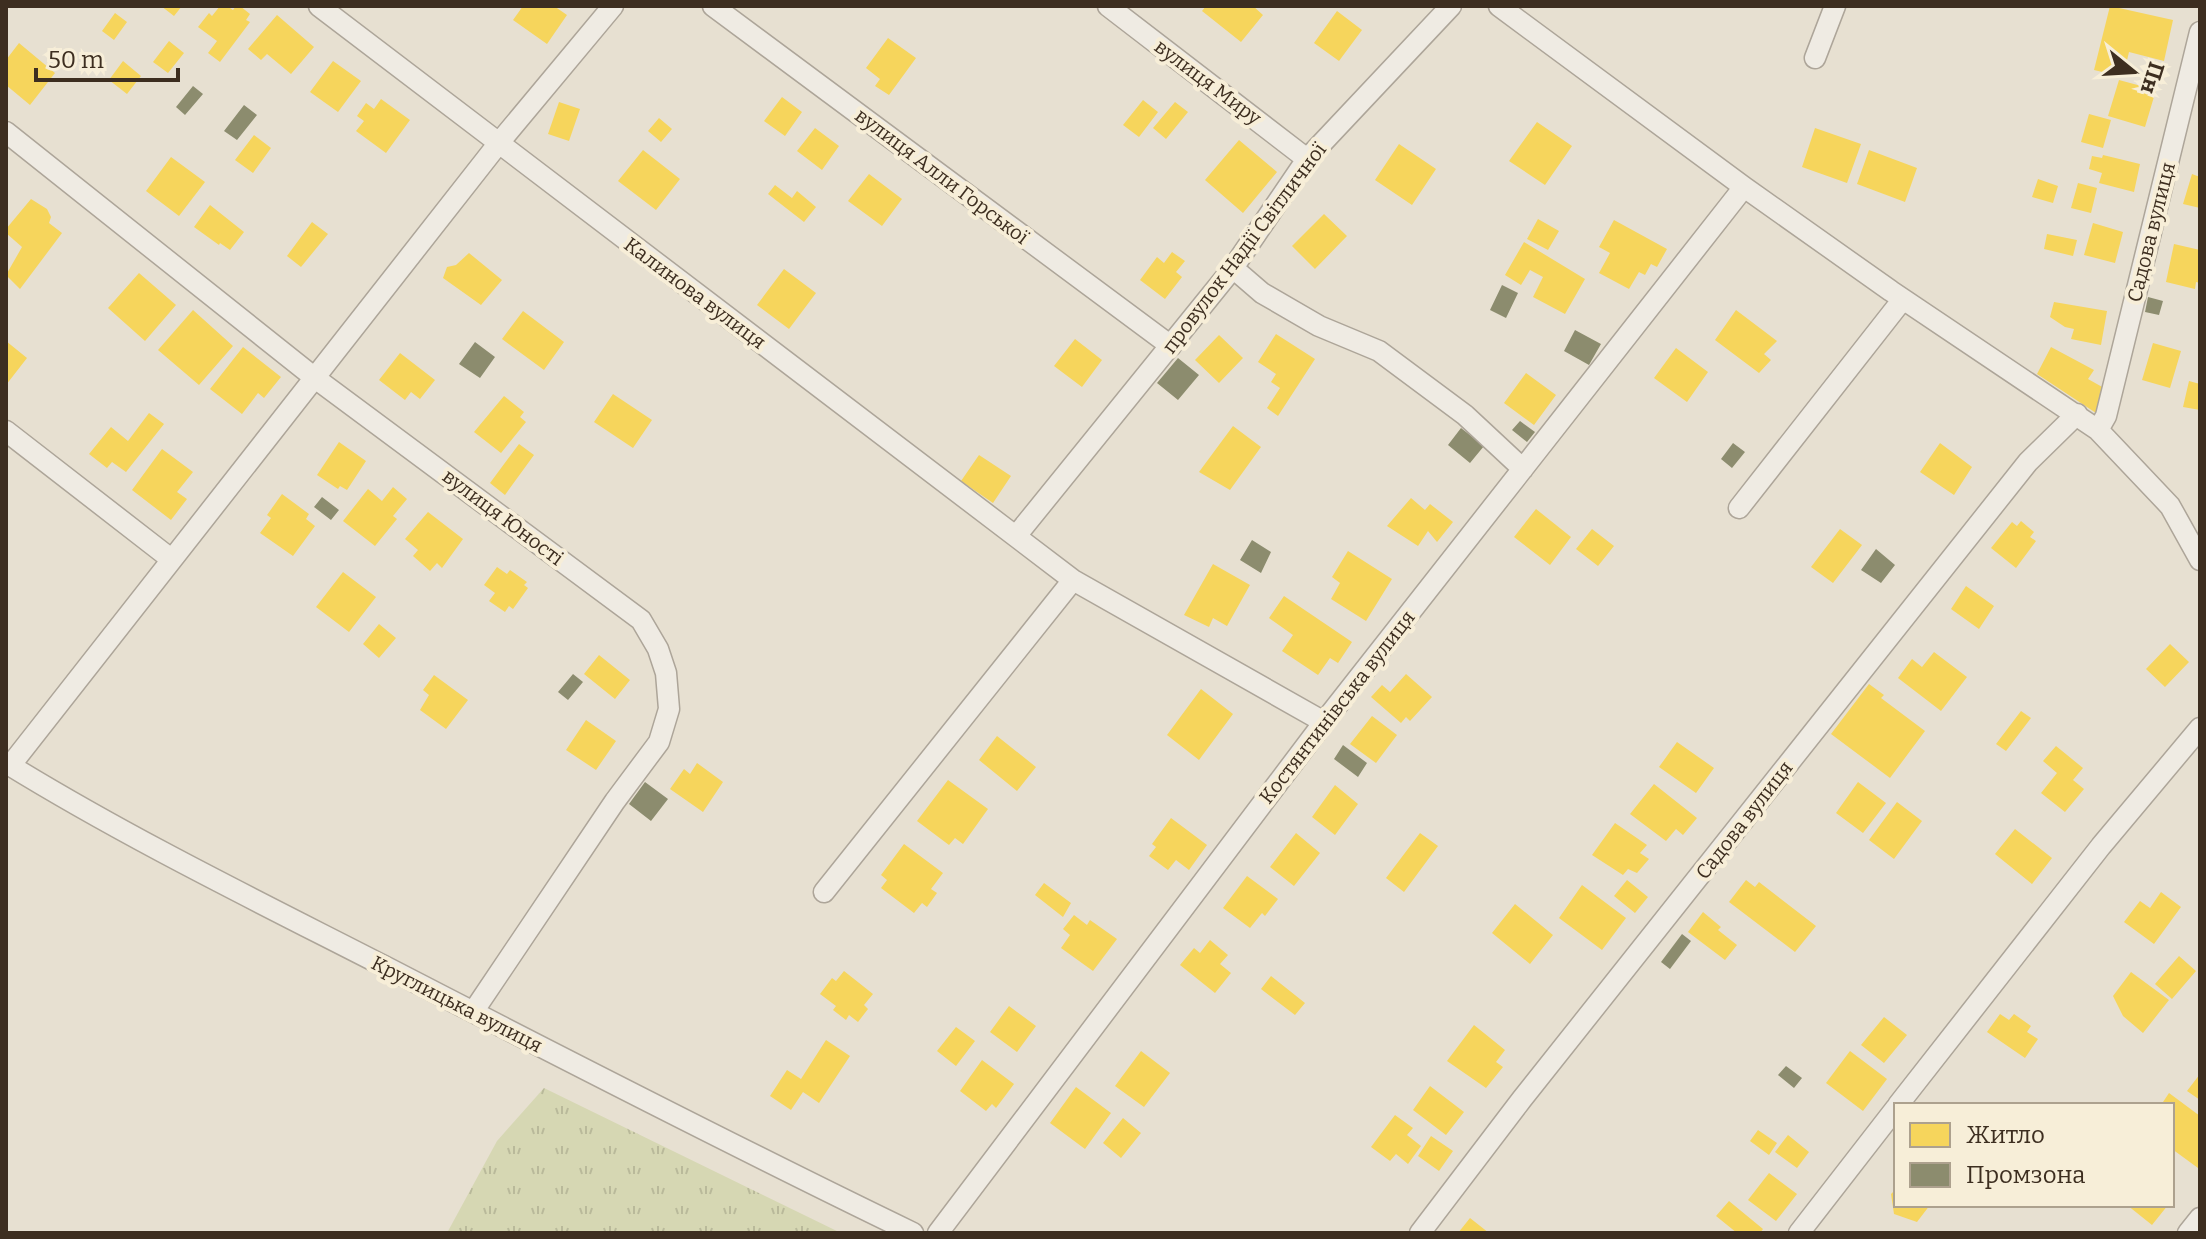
<svg xmlns="http://www.w3.org/2000/svg" width="2206" height="1239" font-family="Bitter,serif">
  <defs>
    <pattern id="grass-tufts" width="24" height="20" patternUnits="userSpaceOnUse" patternTransform="scale(2)"><rect width="24" height="20" fill="#d6d7b3"/><path d="M3 7l-1-3M5 7V3M7 7l1-3M15 17l-1-3M17 17v-4M19 17l1-3" fill="none" stroke="#b9b99a"/></pattern>
  </defs>
  <rect width="100%" height="100%" fill="#e7e0d1"/>
  <path fill="url(#grass-tufts)" d="M544,1088L841,1233H447L497,1141Z"/>
  <path fill="#f6d55c" d="M161,6H182L174,16Z
    M220,6H227L233,10L236,6H240L250,14L246,20L250,22L220,62L208,53L217,41L198,27L209,13L212,16Z
    M523,6H554L567,15L547,44L513,20Z
    M1206,6H1253L1263,15L1241,42L1202,11Z
    M2110,6L2173,20L2164,61L2129,52L2123,77L2094,70Z
    M1337,11L1362,30L1339,61L1314,43Z
    M115,13L127,22L114,40L102,31Z
    M277,15L314,47L291,74L267,54L261,60L248,49Z
    M888,38L916,58L889,95L875,86L880,79L866,68Z
    M169,41L184,53L168,73L153,62Z
    M19,43L55,73L30,105L6,85V60Z
    M123,61L141,76L127,94L109,80Z
    M333,61L361,81L338,112L310,92Z
    M2119,80L2156,90L2145,127L2108,116Z
    M782,97L802,112L785,136L764,121Z
    M381,99L410,120L386,153L356,131L364,121L357,116L366,103L374,109Z
    M1143,100L1158,112L1139,137L1123,125Z
    M559,102L580,109L569,141L548,134Z
    M1175,102L1188,112L1166,139L1153,128Z
    M2089,114L2111,120L2103,148L2081,142Z
    M659,118L672,129L661,142L648,131Z
    M1537,122L1572,146L1545,185L1509,161Z
    M815,128L839,146L822,170L797,151Z
    M1815,128L1861,144L1847,183L1802,167Z
    M254,135L271,148L253,173L235,160Z
    M1239,140L1277,172L1243,213L1205,180Z
    M1399,144L1436,169L1412,205L1375,180Z
    M643,150L680,179L656,210L618,181Z
    M1869,150L1917,168L1905,202L1857,184Z
    M2103,155L2140,164L2134,192L2099,183L2102,173L2089,169L2092,156L2102,158Z
    M171,157L205,182L179,216L146,191Z
    M869,174L902,199L882,226L848,201Z
    M2192,174L2200,177V208L2183,204Z
    M2038,179L2058,186L2053,203L2032,197Z
    M2078,183L2097,188L2091,213L2071,208Z
    M775,185L792,198L797,191L816,207L804,222L768,194Z
    M31,199L47,209L51,217L49,223L62,233L20,289L6,275L22,247L6,233V229Z
    M210,205L244,232L230,250L220,243L219,245L194,227Z
    M1324,214L1347,236L1315,269L1292,246Z
    M1538,219L1559,231L1548,250L1527,239Z
    M1614,220L1667,249L1657,267L1651,264L1645,275L1639,272L1629,289L1599,273L1610,253L1599,247Z
    M312,222L328,234L301,267L287,256Z
    M2093,223L2123,232L2115,263L2084,255Z
    M2047,234L2077,240L2073,256L2044,249Z
    M1524,242L1585,279L1565,314L1533,297L1543,277L1530,270L1521,285L1505,275Z
    M2174,244L2200,250V283L2196,282L2195,289L2166,282Z
    M1172,252L1185,261L1176,272L1182,277L1165,299L1140,280L1157,257L1164,263Z
    M469,253L502,280L481,305L443,278L447,267L456,265Z
    M784,269L816,293L789,329L757,305Z
    M139,273L176,305L145,341L108,308Z
    M2054,302L2107,311L2101,345L2071,339L2074,329L2065,327L2050,317Z
    M193,310L233,346L199,385L158,350Z
    M1736,310L1777,341L1764,354L1771,360L1759,373L1715,340Z
    M523,311L564,342L544,370L502,339Z
    M1276,334L1315,359L1278,416L1267,408L1280,388L1271,382L1276,374L1258,362Z
    M1219,335L1243,358L1219,383L1195,360Z
    M1075,339L1102,360L1082,387L1054,366Z
    M6,341L27,358L6,385Z
    M2153,343L2181,351L2170,388L2142,380Z
    M243,347L281,377L264,398L258,393L242,414L210,389Z
    M2051,347L2094,370L2088,379L2104,388L2096,413L2037,374Z
    M1676,348L1708,372L1687,402L1654,378Z
    M400,353L435,380L420,399L411,392L405,400L379,380Z
    M1526,373L1556,395L1534,425L1504,403Z
    M2189,381L2200,384V410L2183,407Z
    M613,394L652,420L633,448L594,422Z
    M504,396L524,412L520,417L526,422L501,453L474,432Z
    M149,413L164,424L126,472L112,462L107,468L89,454L111,427L128,441Z
    M1233,426L1261,447L1230,490L1199,472Z
    M339,442L366,461L347,490L340,486L338,489L317,475Z
    M1940,443L1972,467L1954,495L1920,472Z
    M519,444L534,455L505,495L490,483Z
    M162,449L193,472L177,492L187,499L171,520L132,490Z
    M979,455L1011,476L993,503L961,481Z
    M393,487L407,499L393,516L397,519L375,546L343,521L368,489L382,501Z
    M282,494L309,514L306,519L315,526L293,556L260,533L271,518L267,515Z
    M1411,498L1425,510L1430,504L1453,522L1437,542L1428,531L1418,546L1387,526Z
    M1536,509L1571,537L1550,565L1514,537Z
    M428,512L463,539L442,568L437,563L430,571L413,556L418,550L405,539Z
    M2021,521L2034,532L2030,537L2036,541L2016,568L1991,548L2012,522L2017,526Z
    M1592,529L1614,546L1598,566L1576,549Z
    M1840,529L1862,545L1833,583L1811,567Z
    M1348,551L1392,579L1366,621L1331,599L1340,583L1332,577Z
    M1213,564L1250,585L1227,626L1213,618L1209,627L1184,615Z
    M497,567L507,574L510,570L527,582L524,585L528,588L513,609L509,606L505,612L489,601L495,593L484,585Z
    M343,572L376,597L349,632L316,607Z
    M1966,586L1994,606L1979,629L1951,609Z
    M1284,596L1352,642L1338,663L1330,658L1318,675L1282,651L1293,635L1269,618Z
    M379,624L396,638L379,658L363,644Z
    M2170,644L2189,662L2165,687L2146,669Z
    M1934,652L1967,677L1941,711L1898,678L1912,659L1922,667Z
    M599,655L630,680L615,699L584,674Z
    M1406,674L1432,697L1410,721L1406,717L1401,723L1371,697L1382,685L1390,692Z
    M434,675L468,700L446,729L420,710L429,695L423,690Z
    M1869,684L1884,695L1881,698L1925,731L1890,778L1831,734Z
    M1201,689L1233,714L1199,760L1167,735Z
    M2021,711L2031,718L2006,751L1996,744Z
    M1372,716L1397,735L1376,763L1350,744Z
    M586,720L616,741L596,770L566,750Z
    M997,736L1036,767L1017,791L979,760Z
    M1677,742L1714,768L1696,793L1659,767Z
    M2056,746L2083,768L2073,780L2084,789L2065,812L2041,793L2057,773L2043,761Z
    M697,763L723,782L703,812L670,789L684,769L690,774Z
    M948,780L988,809L963,844L955,838L949,845L917,821Z
    M1858,782L1886,803L1863,833L1836,813Z
    M1654,784L1697,818L1683,835L1676,829L1666,841L1630,814Z
    M1335,785L1358,804L1335,835L1312,817Z
    M1897,802L1922,821L1894,859L1869,840Z
    M1171,818L1207,845L1189,870L1176,860L1168,870L1149,856L1156,847L1152,844Z
    M1615,823L1647,845L1640,853L1649,859L1637,873L1628,869L1623,875L1592,855Z
    M2015,829L2052,858L2032,884L1995,854Z
    M1296,833L1320,853L1294,886L1270,867Z
    M1420,833L1438,846L1404,892L1386,878Z
    M904,844L943,873L931,889L937,893L927,907L922,903L914,913L881,888L887,880L881,875Z
    M1247,876L1278,899L1265,916L1262,913L1250,928L1223,908Z
    M1627,880L1648,897L1635,913L1614,896Z
    M1746,880L1755,887L1759,882L1816,926L1795,952L1729,902Z
    M1044,883L1071,903L1063,917L1035,895Z
    M1582,885L1626,918L1602,950L1559,918Z
    M2161,892L2181,907L2154,944L2124,922L2140,901L2150,908Z
    M1515,904L1553,935L1530,964L1492,933Z
    M1703,912L1721,927L1718,930L1737,945L1725,960L1688,932Z
    M1074,915L1087,925L1090,920L1117,939L1093,971L1061,948L1070,935L1063,929Z
    M1210,940L1228,955L1220,964L1231,973L1215,993L1180,965L1194,948L1200,953Z
    M2179,956L2196,971L2172,999L2155,984Z
    M844,971L873,994L864,1005L868,1009L858,1022L849,1015L846,1020L833,1010L836,1006L820,994L832,978L836,981Z
    M2131,972L2169,1000L2143,1033L2123,1016L2113,996Z
    M1271,976L1305,1003L1295,1015L1261,989Z
    M1009,1006L1036,1026L1017,1052L990,1032Z
    M2000,1014L2009,1020L2014,1014L2031,1026L2027,1032L2038,1039L2025,1058L1987,1032Z
    M1884,1017L1907,1035L1884,1063L1861,1045Z
    M1474,1025L1505,1050L1496,1062L1503,1067L1486,1088L1447,1061Z
    M956,1027L975,1041L956,1066L937,1051Z
    M826,1040L850,1056L819,1103L803,1092L791,1110L770,1096L787,1070L801,1079Z
    M1141,1051L1170,1073L1144,1107L1115,1086Z
    M1850,1051L1887,1079L1863,1111L1826,1083Z
    M982,1060L1014,1084L996,1108L992,1104L986,1111L960,1091Z
    M2200,1074V1100L2187,1091Z
    M1430,1086L1464,1112L1446,1135L1413,1110Z
    M1076,1087L1111,1113L1085,1149L1050,1123Z
    M2169,1093L2200,1116V1165L2198,1168L2172,1149V1105H2161Z
    M1395,1115L1413,1128L1407,1135L1421,1146L1408,1164L1396,1154L1390,1161L1371,1147Z
    M1123,1118L1141,1133L1121,1158L1103,1143Z
    M1758,1130L1777,1143L1769,1155L1750,1141Z
    M1788,1135L1809,1152L1797,1168L1775,1152Z
    M1431,1136L1453,1151L1439,1171L1418,1156Z
    M1769,1173L1797,1194L1776,1221L1748,1200Z
    M1896,1189V1205H1930L1917,1222L1894,1214L1891,1194Z
    M1729,1201L1763,1229L1760,1233H1737L1716,1216Z
    M2127,1205H2168L2152,1225Z
    M1470,1218L1489,1233H1458Z"/>
  <path fill="#8c8c6e" d="M193,86L203,94L185,115L176,107Z
    M244,105L257,115L237,140L224,131Z
    M1502,285L1518,293L1506,318L1490,310Z
    M2148,297L2163,301L2159,315L2145,312Z
    M1575,330L1601,344L1589,365L1564,351Z
    M475,342L495,357L480,378L459,364Z
    M1178,358L1199,375L1178,400L1157,383Z
    M1520,421L1535,432L1527,442L1512,430Z
    M1461,428L1484,446L1470,463L1448,445Z
    M1733,443L1745,452L1732,468L1721,459Z
    M322,497L339,510L331,520L314,507Z
    M1252,540L1271,552L1261,573L1240,560Z
    M1876,549L1895,565L1881,583L1861,570Z
    M573,674L583,682L568,700L558,692Z
    M1343,745L1367,763L1358,777L1334,759Z
    M645,782L668,799L651,821L629,804Z
    M1682,934L1691,941L1670,969L1661,962Z
    M1786,1066L1802,1078L1794,1088L1778,1075Z"/>
  <g fill="none" stroke-linecap="round" stroke-linejoin="round">
    <g stroke="#ada599" stroke-width="23">
      <path id="minor" d="M319,6L1073,580L1324,722
        M713,6L1171,346
        M1108,6L1307,159
        M1499,6L1744,187L1891,291L2098,430L2170,506L2200,560
        M1815,58L1835,6
        M6,132L315,378L641,620L658,649L666,673L669,709L659,742L615,801L473,1012
        M1233,268L1262,293L1319,326L1379,351L1465,415L1523,469
        M2098,430L2106,416L2200,32
        M6,431L171,559
        M1739,508L1903,299
        M1016,536L1233,268L1307,159L1451,6
        M6,763C128,838 257,901 384,966C560,1057 735,1147 913,1233
        M10,766L498,144L613,6
        M824,892L1073,580
        M1898,1105L2101,846L2200,728
        M938,1233L1324,722L1744,187
        M1420,1233L1522,1099L2028,462L2077,414
        M1799,1233L1896,1108
        M2188,1233L2200,1218"/>
    </g>
    <use href="#minor" stroke="#efebe3" stroke-width="20"/>
  </g>
  <g text-anchor="middle" dominant-baseline="central" stroke-width="8" stroke-linejoin="round" paint-order="stroke">
    <g font-size="20" fill="#3d2e20" stroke="#f7eed8">
      <text transform="translate(1208 82) rotate(37)">вулиця Миру</text>
      <text transform="translate(942 176) rotate(37)">вулиця Алли Горської</text>
      <text transform="translate(2151 232) rotate(-76)">Садова вулиця</text>
      <text transform="translate(1244 248) rotate(-53)">провулок Надії Світличної</text>
      <text transform="translate(695 293) rotate(37)">Калинова вулиця</text>
      <text transform="translate(503 517) rotate(37)">вулиця Юності</text>
      <text transform="translate(1337 707) rotate(-52)">Костянтинівська вулиця</text>
      <text transform="translate(1744 820) rotate(-52)">Садова вулиця</text>
      <text transform="translate(457 1004) rotate(27)">Круглицька вулиця</text>
    </g>
  </g>
  <rect width="2206" height="1239" fill="none" stroke="#3d2e20" stroke-width="16"/>
  <rect x="1894" y="1103" width="280" height="104" fill="#f7eed8" stroke="#ada18e" stroke-width="2"/>
  <rect x="1910" y="1123" width="40" height="24" fill="#f6d55c" stroke="#ada18e" stroke-width="2"/>
  <text x="1966" y="1143" font-size="24" fill="#3d2e20">Житло</text>
  <rect x="1910" y="1163" width="40" height="24" fill="#8c8c6e" stroke="#ada18e" stroke-width="2"/>
  <text x="1966" y="1183" font-size="24" fill="#3d2e20">Промзона</text>
  <g transform="translate(2134 72) rotate(108)" stroke="#f7eed8" stroke-width="6" paint-order="stroke">
  <path d="M0-6L14 30L0 20L-14 30Z" fill="#3d2e20"/>
  <text y="-12" font-size="22" font-weight="bold" text-anchor="middle" fill="#3d2e20">Пн</text>
  </g>
  <path d="M36 68v12h142v-12" fill="none" stroke="#3d2e20" stroke-width="4"/>
  <text x="48" y="68" font-size="24" fill="#3d2e20" stroke="#f7eed8" stroke-width="6" paint-order="stroke">50 m</text>
</svg>
